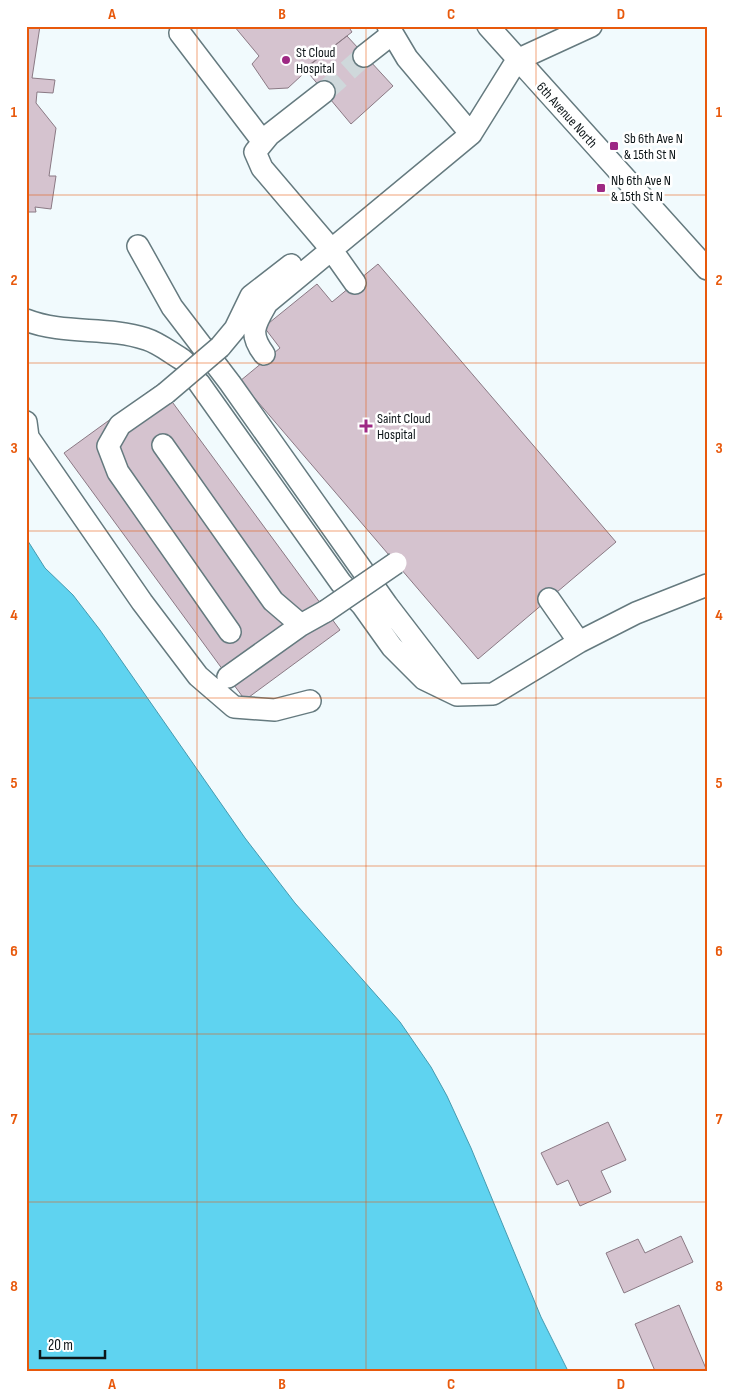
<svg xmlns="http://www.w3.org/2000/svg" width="733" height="1397" font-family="'Sofia Sans Condensed',sans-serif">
  <rect width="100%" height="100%" fill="#f1fafd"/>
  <path fill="#5fd3f0" stroke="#469aaf" d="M26,538L45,568L73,595L100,630L245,838L295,903L400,1022L431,1067L447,1096L471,1148L541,1317L568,1371H26Z"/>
  <path fill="#d5c3cf" stroke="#8a7984" d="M26,26H40L32,78L55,80L53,93L37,92L36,103L56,128L49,176H56L51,209L35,207L36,212H26Z
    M234,26H348L352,32L300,72L302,75L288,88L269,89L252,64L259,56Z
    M347,36L393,86L351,124L305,69Z
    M378,264L616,542L478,659L240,381L280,348L264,327L317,284L332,302Z
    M159,384L340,630L245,700L64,453Z
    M608,1122L626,1160L601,1171L611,1192L580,1206L568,1180L557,1185L541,1153Z
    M681,1236L693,1262L624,1293L606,1253L638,1239L645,1253Z
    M679,1305L707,1371H655L635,1324Z"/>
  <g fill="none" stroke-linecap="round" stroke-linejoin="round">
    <path stroke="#cfd8db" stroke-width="21" stroke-dasharray="21 11" stroke-linecap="butt" d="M324,92L364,56"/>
    <g stroke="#657a7f" stroke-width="24">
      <path id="minor" d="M388,26L407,58L471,134
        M488,26L707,269
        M180,33L263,142
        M364,56L392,34
        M324,92L269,135L255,152L262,168L331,249L355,283
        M138,246L172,307L230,383L387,605L453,691
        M26,320C64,335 107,326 146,339C159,343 171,353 183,360
        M220,347L235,329L251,296L291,265
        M264,354C248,333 255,324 267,303L471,134L517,60L591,26
        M199,383L341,583L362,605L392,647L424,679L457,695L493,694L579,642L636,613L707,585
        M166,393L120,425L108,446L118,472L230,632
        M26,422L28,437L142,602L198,676L234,707L275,710L310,701
        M163,445L273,601L301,625L326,611
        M549,599L579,642
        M228,677L301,625"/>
    </g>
    <use href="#minor" stroke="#fff" stroke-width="21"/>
    <g stroke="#657a7f" stroke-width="24" stroke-linecap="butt">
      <path id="minor-bridge" d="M166,393L220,347
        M326,611L396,563"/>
    </g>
    <use href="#minor-bridge" stroke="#fff" stroke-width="21"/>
  </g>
  <path fill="none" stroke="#e8590c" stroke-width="1" stroke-opacity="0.55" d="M197,26V1371M366,26V1371M536,26V1371M26,195H707M26,363H707M26,531H707M26,698H707M26,866H707M26,1034H707M26,1202H707"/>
  <g fill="#9e2984" stroke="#fff" stroke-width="2">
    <circle cx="286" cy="60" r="5"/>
    <rect x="609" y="141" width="10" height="10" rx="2.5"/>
    <rect x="596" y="183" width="10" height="10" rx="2.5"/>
    <path d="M363.5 418.5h5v5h5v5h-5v5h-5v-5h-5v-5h5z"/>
  </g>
  <g text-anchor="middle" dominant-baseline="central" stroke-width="5" stroke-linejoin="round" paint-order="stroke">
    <g font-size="14" fill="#0d1518" stroke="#fff" text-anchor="start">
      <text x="296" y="52">St Cloud<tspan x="296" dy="16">Hospital</tspan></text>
      <text x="624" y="138">Sb 6th Ave N<tspan x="624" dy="16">&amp; 15th St N</tspan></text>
      <text x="611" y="180">Nb 6th Ave N<tspan x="611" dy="16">&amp; 15th St N</tspan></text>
      <text x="377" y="418">Saint Cloud<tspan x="377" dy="16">Hospital</tspan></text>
    </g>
    <g font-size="14" fill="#0d1518" stroke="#fff">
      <text transform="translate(567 115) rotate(48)">6th Avenue North</text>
    </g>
  </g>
  <rect width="733" height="1397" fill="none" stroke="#ffffff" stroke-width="55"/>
  <path d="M40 1350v8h65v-8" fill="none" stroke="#0d1518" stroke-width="2.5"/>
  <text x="48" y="1350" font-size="15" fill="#0d1518" stroke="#ffffff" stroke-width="4" paint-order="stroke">20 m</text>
  <rect x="28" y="28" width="678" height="1342" fill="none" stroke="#e8590c" stroke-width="2"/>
  <g font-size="16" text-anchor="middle" font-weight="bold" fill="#e8590c">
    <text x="112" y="19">A</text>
    <text x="282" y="19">B</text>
    <text x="451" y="19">C</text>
    <text x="621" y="19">D</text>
    <text x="14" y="117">1</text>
    <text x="719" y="117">1</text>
    <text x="14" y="285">2</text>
    <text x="719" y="285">2</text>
    <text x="14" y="453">3</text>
    <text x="719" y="453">3</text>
    <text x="14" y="620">4</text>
    <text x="719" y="620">4</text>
    <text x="14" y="788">5</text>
    <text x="719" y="788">5</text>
    <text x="14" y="956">6</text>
    <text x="719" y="956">6</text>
    <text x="14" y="1124">7</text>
    <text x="719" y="1124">7</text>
    <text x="14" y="1291">8</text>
    <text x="719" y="1291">8</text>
    <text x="112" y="1389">A</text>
    <text x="282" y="1389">B</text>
    <text x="451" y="1389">C</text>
    <text x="621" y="1389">D</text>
  </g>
</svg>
